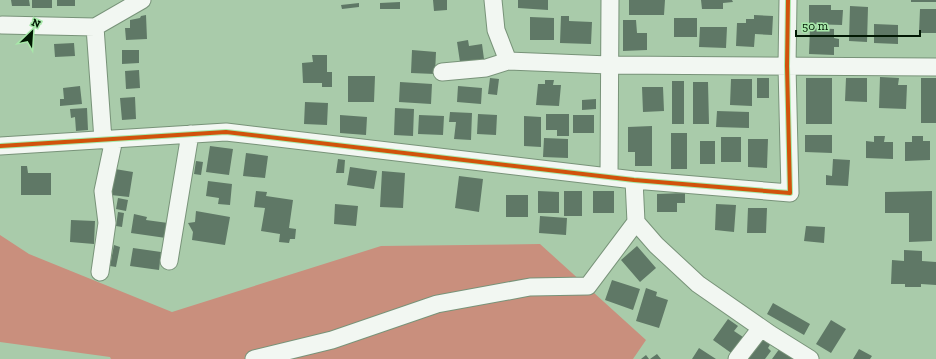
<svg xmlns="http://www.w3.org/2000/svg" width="936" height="359" font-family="'Zilla Slab',serif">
  <rect width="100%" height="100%" fill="#a9cbaa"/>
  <path fill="#c98f7d" d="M0,235L29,254L172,312L381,246L540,244L646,340L633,359H111L110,357L0,342Z"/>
  <path fill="#5f7866" d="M11,0H29L30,6H12Z
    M32,0H52V8H32Z
    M57,0H75V6H57Z
    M433,0H447V10L434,11Z
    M518,0H548V10L518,8Z
    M629,0H665L664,15H629Z
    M701,0H732L733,2L723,3V9H702Z
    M911,0H936V2H911Z
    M400,2V9H380V3Z
    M359,3V7L342,9L341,5Z
    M809,5H831V10H843L842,25L809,24Z
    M850,6L868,7L867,42L849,41Z
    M920,9H936V33H919Z
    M146,15L147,39L126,40L125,28H130V20L140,18L141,16Z
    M754,15L773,16L772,35L755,34L754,47L736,46L737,23H746V19H754Z
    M561,16H569V21L592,22L591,44L560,43Z
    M530,17L554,18V40H530Z
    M674,18H697V37H674Z
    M623,20H636L637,33H647V50L623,51Z
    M874,24L898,25V44L874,43Z
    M700,27H727L726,48L699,47Z
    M810,28L834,29V38L839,39V47H834V55L809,54Z
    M468,40L469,46L482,44L484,59L460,62L457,42Z
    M74,43L75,56L55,57L54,44Z
    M122,50H139V63L122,64Z
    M412,50L436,52L435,74L411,73Z
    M312,55H327V72H332V87H322V83H303L302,63L313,62Z
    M139,70L140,88L126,89L125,71Z
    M348,76H375L374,102H348Z
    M880,77L899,78L898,85H907L906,109L879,108Z
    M490,78L499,79L497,95L488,94Z
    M757,78H769V98H757Z
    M806,78H832V124H806Z
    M846,78H867V102L845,101Z
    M921,78H936V123H921Z
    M731,79H752V106L730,105Z
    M545,80H554L553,85H561L559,106L536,105L538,84H545Z
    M672,81H684V124H672Z
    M400,82L432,84L431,104L399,102Z
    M693,82H708L709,124H693Z
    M80,86L82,104L60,106V99H64L63,88Z
    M458,86L482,88L481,104L457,102Z
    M642,87H663L664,111L643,112Z
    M135,97L136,119L122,120L120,98Z
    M596,99V109L582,110V100Z
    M305,102L328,103L327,125L304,124Z
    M87,108L88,130L76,131L75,117L71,118L70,109Z
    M395,108L414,109L413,136L394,135Z
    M717,111L749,112V128L716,127Z
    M450,112L472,113L471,140L454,139L456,122H449Z
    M478,114L497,115L496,135L477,134Z
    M546,114H569V136H557V130H546Z
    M340,115L367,117L366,135L340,133Z
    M419,115L444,116L443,135L418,134Z
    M573,115H594V133H573Z
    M524,116L541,117V147L524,146Z
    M652,126V166H635V152H628V127Z
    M671,133H687V169H671Z
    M805,135H832V153L805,152Z
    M874,136H885L884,142H893V159L866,158V141L874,142Z
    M912,136H923V141H930V160L905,161V142H912Z
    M721,137H741V162H721Z
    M544,138L568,139V158L543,157Z
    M748,139H768L767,168L748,167Z
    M700,141H715V164H700Z
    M210,146L233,149L229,175L206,172Z
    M246,153L268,156L265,178L243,176Z
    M338,159L345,160L344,173H336Z
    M833,159L850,160L848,186L826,185V175L832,176Z
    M196,161L203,162L201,175L194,174Z
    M21,166H27L28,173H51V195H21Z
    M350,167L377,171L374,189L347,185Z
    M115,169L133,172L129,197L111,195Z
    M382,171L405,173L403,208L380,207Z
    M459,176L483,179L479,212L455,208Z
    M208,181L232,184L230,205L218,204L219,198L206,196Z
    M256,191L267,192L266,196L293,200L289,228L296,229L295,239H290L289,243L279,242L280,234L261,231L265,208L254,207Z
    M538,191L559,192V213H538Z
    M564,191H582V216H564Z
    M593,191H614V213H593Z
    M932,191V241L909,242V213H885V192Z
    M685,193V203H677V212H657V194Z
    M506,195H528V217H506Z
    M118,198L128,200L126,211L116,209Z
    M335,204L358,206L356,226L334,224Z
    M716,204L736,205L734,232L715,230Z
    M748,208H767L766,233H747Z
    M196,211L230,217L225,245L192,240L193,232L188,223L195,222Z
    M118,212L124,213L122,227L116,226Z
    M134,214L147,217L146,220L168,223L166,238L131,233Z
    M540,216L567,218L566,235L539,233Z
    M71,220L95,221L94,244L70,242Z
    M806,226L825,227L824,243L804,241Z
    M114,245L120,247L116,267L110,266Z
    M637,246L656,268L640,282L621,260Z
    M133,248L161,252L159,270L130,266Z
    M904,250L922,251V261L936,262V285L921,284V287H905V284H891L892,260L904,261Z
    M612,280L640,289L633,310L605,300Z
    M646,288L657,292L656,296L668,300L659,328L636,321Z
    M773,303L810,324L804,335L767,314Z
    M728,319L738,326L734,331L746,339L734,355L713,340Z
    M831,320L846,329L831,353L816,344Z
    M759,334L771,343L768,348L771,351L765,359H741Z
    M699,348L716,359H692Z
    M780,348L795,359H772Z
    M859,349L872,356L870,359H853Z
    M657,354L661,359H650Z
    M646,355L649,359H641Z"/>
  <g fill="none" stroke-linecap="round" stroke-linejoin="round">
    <g stroke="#789379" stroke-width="19">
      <path id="minor" d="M493,0L496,30L508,61L609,65L936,67
        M2,25L95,27L142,0
        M95,27L103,140
        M442,72L486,68L508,61
        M0,146L226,132L634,180L790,193L787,66L788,0
        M609,177L610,0
        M634,180L636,222L656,245L698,284L770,334L810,359
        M169,261L190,134
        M100,272L107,223L103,191L114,139
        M254,359L332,340L437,304L530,287L588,286L636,222
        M737,359L761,328"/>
    </g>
    <use href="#minor" stroke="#f2f7f2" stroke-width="17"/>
    <g stroke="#a7e8a9" stroke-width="6">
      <path id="cycleway" d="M0,146L226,132L634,180L790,193L787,66L788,0"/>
    </g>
    <use href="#cycleway" stroke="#d1520b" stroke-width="4"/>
  </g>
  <g transform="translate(32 32) rotate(25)" stroke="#a7e8a9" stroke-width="3" paint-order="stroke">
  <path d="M0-3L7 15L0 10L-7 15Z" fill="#011803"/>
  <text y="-6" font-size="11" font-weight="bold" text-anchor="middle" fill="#011803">N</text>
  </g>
  <path d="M796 30v6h124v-6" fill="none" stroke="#011803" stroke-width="2"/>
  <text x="802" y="30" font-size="12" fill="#011803" stroke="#a7e8a9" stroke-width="3" paint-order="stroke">50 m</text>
</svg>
